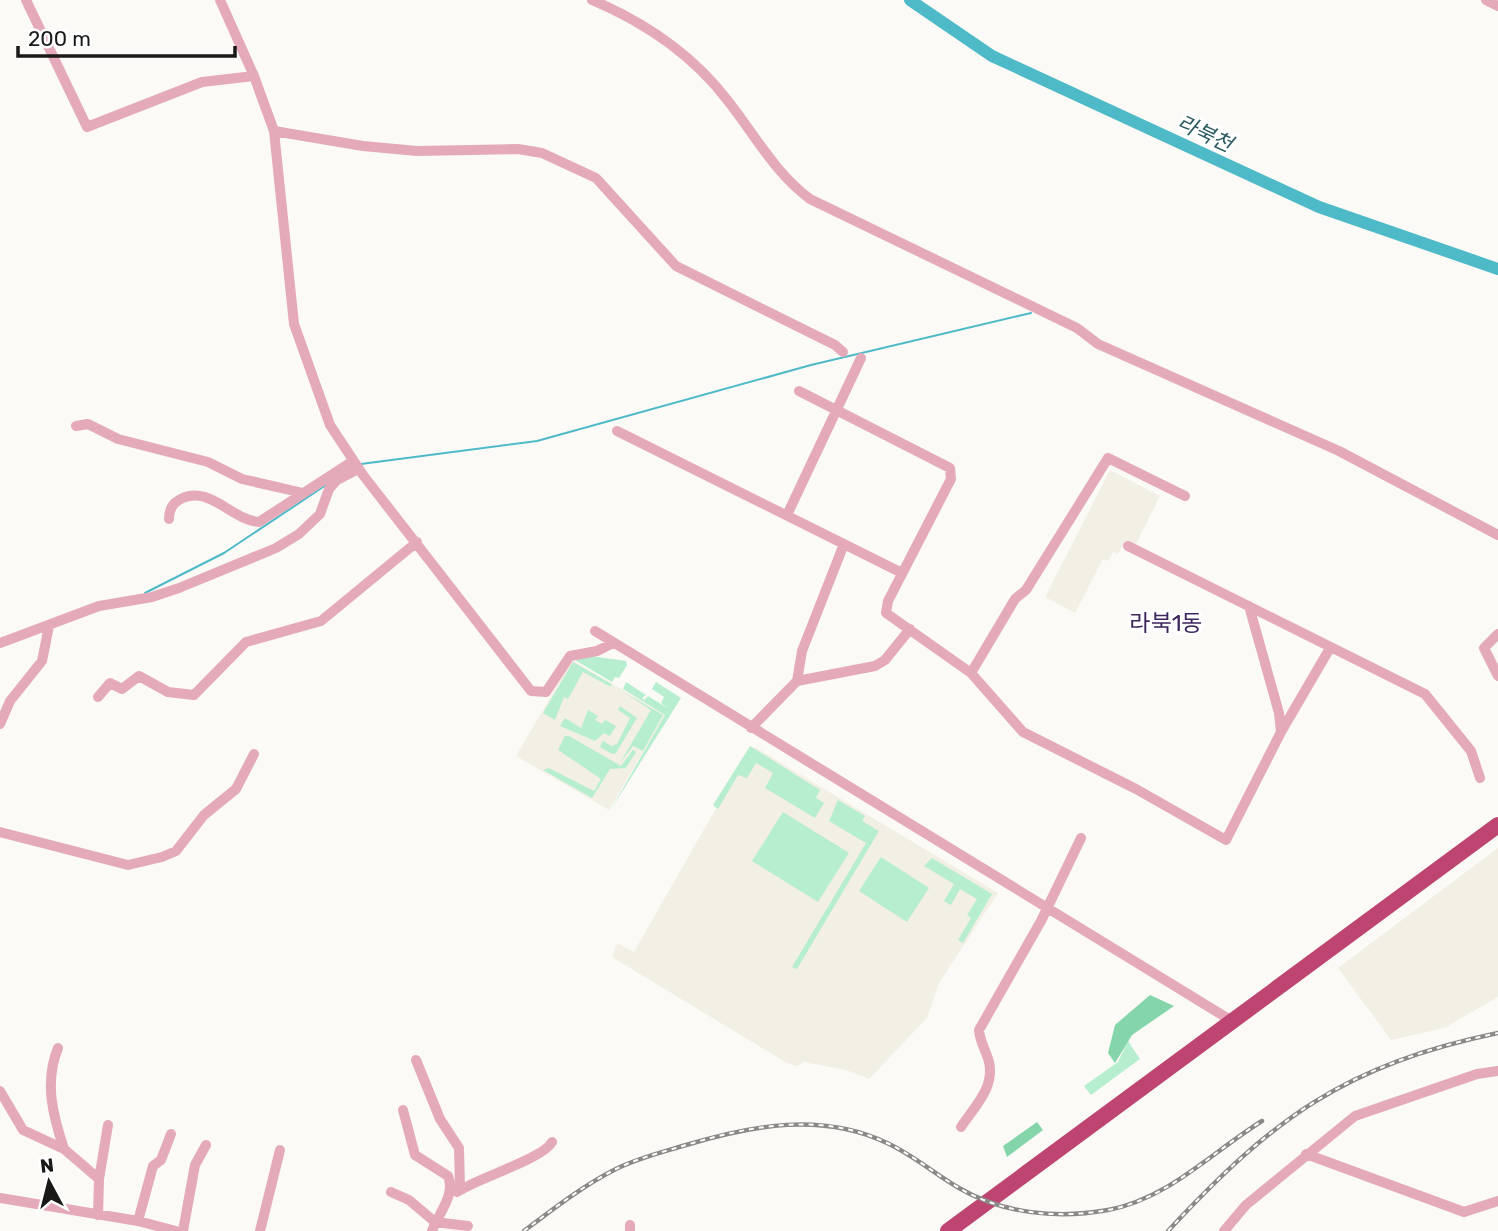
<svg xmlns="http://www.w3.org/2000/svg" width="1498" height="1231" font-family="Rubik,'Noto Sans KR',sans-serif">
  <rect width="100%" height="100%" fill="#fbfaf7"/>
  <path fill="#f2efe4" d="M1110,470L1160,496L1135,546L1125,541L1118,554L1113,552L1108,561L1103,559L1075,613L1045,597Z
    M572,660L665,715L609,810L516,756Z
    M756,748L998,893L939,983L927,1018L869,1079L846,1070L804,1062L797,1066L785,1062L612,957L617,943L634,952L750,749Z
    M1498,848V997L1444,1028L1391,1040L1338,968Z"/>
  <path fill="#b7eecf" d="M591,656L626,661L627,665L619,678L615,677L612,682L575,660Z
    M573,662L613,685L609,686L583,672L568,699L564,697L555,720L543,713Z
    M626,682L646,695L642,698L644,700L648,696L669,709L661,703L664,697L652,689L656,682L681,698L610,811L665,715L623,689Z
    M622,691L663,715L643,751L633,746L620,763L651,710Z
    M620,706L637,718L616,753L612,754L600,747L603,741L611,746L617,744L630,718L618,710Z
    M588,710L598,716L595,720L602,724L605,720L616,726L610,736L604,733L595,741L560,726L565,718L581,728Z
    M565,736H569L621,766L633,750L636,752L626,768L610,769L592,798L543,770L549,768L594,791L601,779L558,750Z
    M750,746L820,790L816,798L824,803L815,818L765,788L773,773L756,763L747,778L738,775L718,809L713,805Z
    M838,800L865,816L862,821L879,831L797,969L792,967L866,843L829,821Z
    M783,812L849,853L818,902L752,861Z
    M881,857L929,888L907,922L859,891Z
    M932,858L992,894L963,943L958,940L971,918L967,915L977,899L960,889L951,905L944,901L954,884L924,866Z
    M1128,1041L1140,1059L1091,1095L1084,1086L1118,1062Z"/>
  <path fill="#85d5aa" d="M1150,995L1174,1006L1132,1035L1115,1063L1108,1053L1115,1025Z
    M1037,1122L1043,1130L1007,1157L1003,1146Z"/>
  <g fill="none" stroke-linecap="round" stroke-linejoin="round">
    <path stroke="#4ebac8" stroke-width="2" d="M361,464L537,441L811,365L1031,313
      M145,593L224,553L326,485"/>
    <path stroke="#4ebac8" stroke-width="12" d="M910,0L992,56L1319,207L1498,269"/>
    <path stroke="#e5aaba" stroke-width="10" d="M26,0L87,127L202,82L254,76
      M220,0L254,76L274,131L294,324L330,425L363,475L531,691L546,692L570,656L597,651L613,643
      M592,0C644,22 693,55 728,101C755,135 774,172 810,199L1077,328L1098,344L1339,451L1498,535
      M1486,0L1498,6
      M274,131L363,146L417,151L518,149L542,153L596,178L676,266L835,345L843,352
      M799,391L950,468L951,479L888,601L886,613L971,673L1015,599L1026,590L1108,458L1185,496
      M76,426L88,424L118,439L208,462L242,479L303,493
      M617,431L902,573
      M787,515L861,358
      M169,519C169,511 172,504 179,500C209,483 231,520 259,522L353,461
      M1128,546L1425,694L1471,751L1480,778
      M1249,606L1279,713L1281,732
      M595,631L1232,1021
      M1498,634L1484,648L1498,676
      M0,643L99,606L152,597L179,588L276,548L299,534L320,514L329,489L337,480L358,469
      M971,673L1023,732L1136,789L1226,840L1281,732L1330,648
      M797,681L802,651L844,544
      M98,697L110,683L122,689L139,676L168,692L194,695L246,642L321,621L417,542
      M0,724L10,701L42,661L49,626
      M751,728L797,681L875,666L885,660L910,629
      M0,832L128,865L162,857L176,851L204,815L236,789L254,754
      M58,1048C44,1082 53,1116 64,1149
      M416,1060L440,1119L459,1148L460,1189
      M0,1091L23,1130L64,1149L99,1179L98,1215
      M403,1110L415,1155L448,1176C456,1195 438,1214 432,1231
      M961,1127C974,1107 995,1088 989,1062C986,1050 980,1043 979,1030L1041,921L1081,838
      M1306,1154L1464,1212L1498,1201
      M99,1179L108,1125
      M391,1192L409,1200L435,1222L468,1226
      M457,1192C477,1178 543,1159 552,1142
      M0,1198L138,1221L176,1231
      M138,1221L153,1166L161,1160L171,1134
      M630,1225V1231
      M183,1231L195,1165L206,1145
      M260,1231L280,1150
      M1224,1231L1246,1205L1355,1116L1477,1074L1498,1071"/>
    <path stroke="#be4571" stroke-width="16" d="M948,1231L1498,825"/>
    <g stroke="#8a8987" stroke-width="4.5">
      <path id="rail" d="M524,1231C553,1209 584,1185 616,1169C638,1158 663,1152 686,1145C753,1125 822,1112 887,1143C913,1155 935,1174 959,1188C1003,1214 1058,1219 1108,1210C1168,1199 1212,1152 1262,1121
        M1168,1231C1273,1118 1345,1065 1498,1033"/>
    </g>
    <use href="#rail" stroke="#fff" stroke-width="2" stroke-dasharray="5" stroke-linecap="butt"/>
  </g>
  <g text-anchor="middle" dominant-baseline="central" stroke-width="7" stroke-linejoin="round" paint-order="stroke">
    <g font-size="21" font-style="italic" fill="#2a595f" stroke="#fff">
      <text transform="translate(1205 133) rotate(25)">라북천</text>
    </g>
    <g font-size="23" fill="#3d255e" stroke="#fff">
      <text x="1166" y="623">라북1동</text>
    </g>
  </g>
  <g transform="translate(49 1182) rotate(353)" stroke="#ffffff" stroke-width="5" paint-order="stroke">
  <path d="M0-5L12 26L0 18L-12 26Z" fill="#1a1918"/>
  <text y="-10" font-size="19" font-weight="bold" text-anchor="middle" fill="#1a1918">N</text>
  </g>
  <path d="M18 46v10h217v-10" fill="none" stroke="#1a1918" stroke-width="3.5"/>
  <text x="28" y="46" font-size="21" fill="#1a1918" stroke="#ffffff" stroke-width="5" paint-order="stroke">200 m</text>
</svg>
